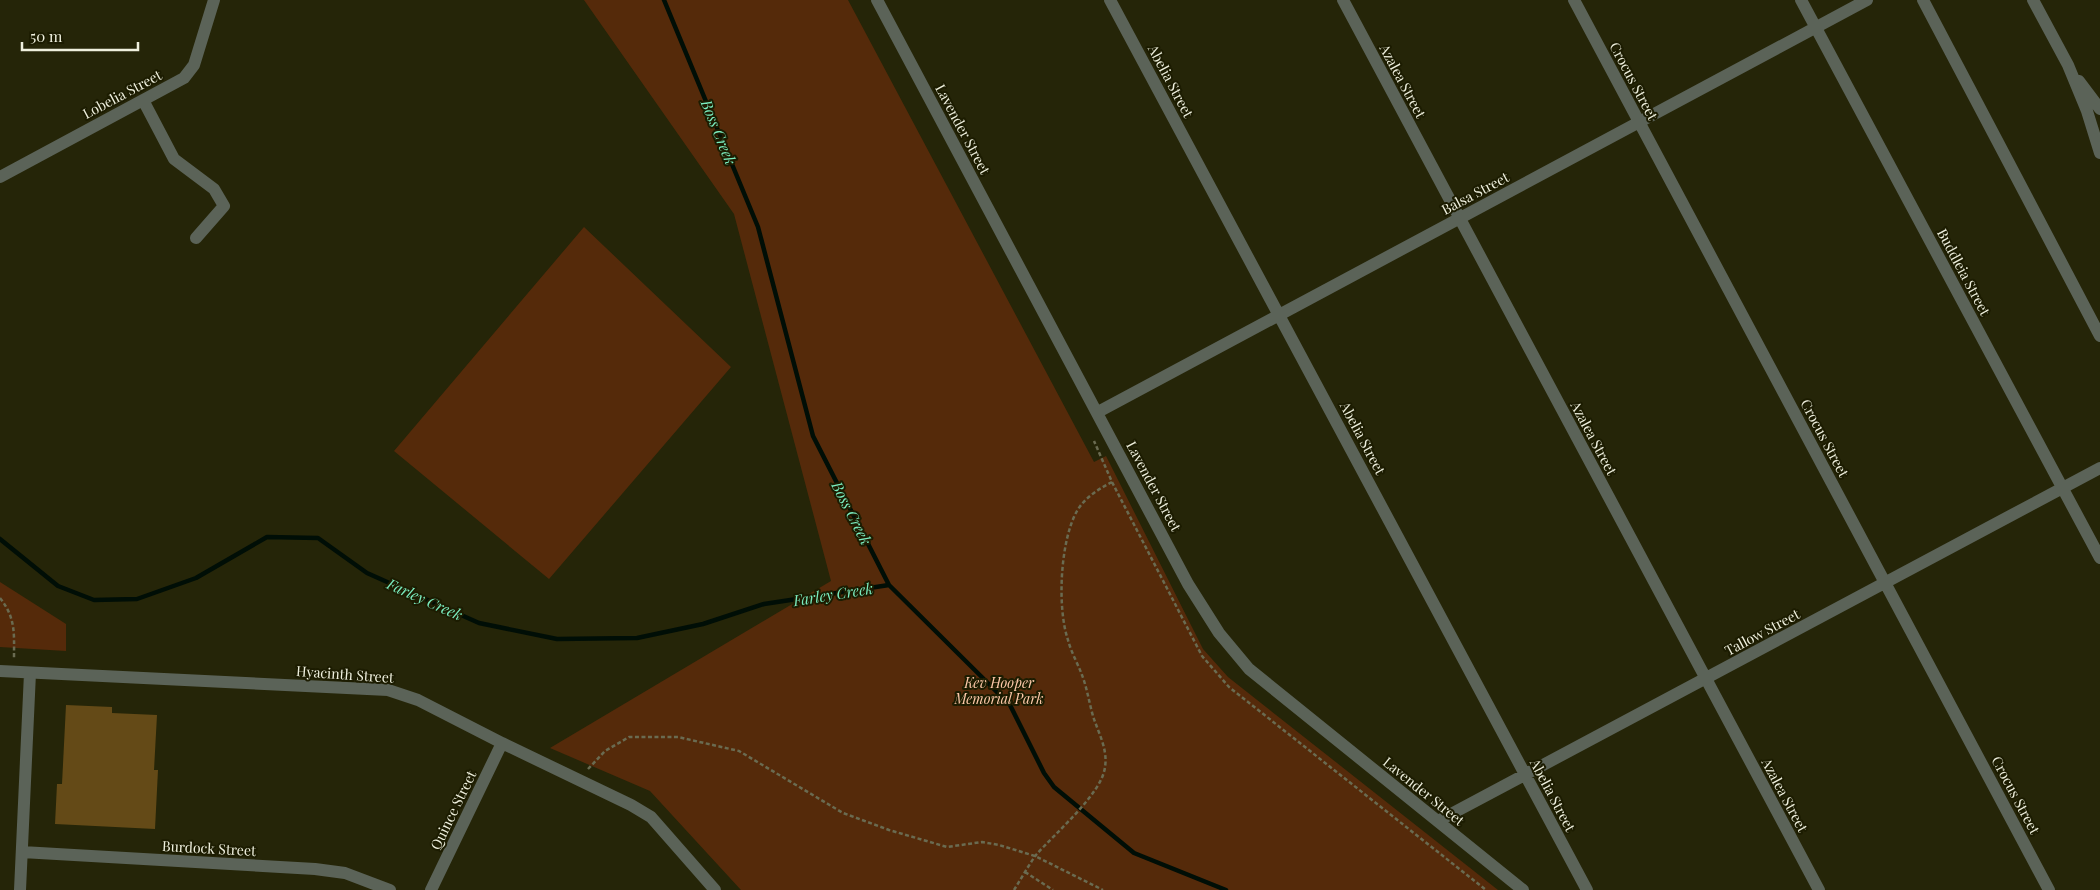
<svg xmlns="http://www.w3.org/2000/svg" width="2100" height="890" font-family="'Playfair Display',serif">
  <rect width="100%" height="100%" fill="#252508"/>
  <path fill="#552a0a" d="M584,0H848L1094,462L1106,456L1203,649L1228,677L1498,890H741L650,791L550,748L831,581L734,214Z
    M584,227L731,367L549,579L394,451Z
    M0,582L66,624V651L0,647Z"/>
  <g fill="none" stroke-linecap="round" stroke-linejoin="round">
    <path stroke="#000e06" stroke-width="4.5" d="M664,0L758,227L813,436L889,585L1010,705L1044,773L1054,787L1134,853L1226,890
      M0,539L58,586L94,600L137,599L196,578L267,537L318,538L367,573L479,623L557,639L637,638L703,624L764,604L889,585"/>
  </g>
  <path fill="#644a17" d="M66,705L112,707V713L157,715L154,770H158L155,829L55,824L57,784H62Z"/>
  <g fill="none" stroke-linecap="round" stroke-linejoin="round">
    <path stroke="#6a6b51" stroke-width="2.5" stroke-dasharray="4 2.5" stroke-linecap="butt" d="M1112,482L1202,656L1229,687L1486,890
      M0,598C16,618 14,634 14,658
      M588,769L605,751L629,737H678L739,751L843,813L889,830L947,847L982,842L999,845L1035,856L1103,890
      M1025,872L1053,890
      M1014,890C1021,879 1028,866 1036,855C1055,833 1102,794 1105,767C1108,749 1098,732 1093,716C1089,702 1087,688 1082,675C1078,664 1071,652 1068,640C1057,608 1060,541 1077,511C1085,497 1099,489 1112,482L1094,441"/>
    <path stroke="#5b6358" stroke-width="12" d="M877,0L1188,584L1219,633L1249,669L1523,890
      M1110,0L1587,890
      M1343,0L1819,890
      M1574,0L2049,890
      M1801,0L2100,558
      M1923,0L2100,336
      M2033,0L2068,65L2087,111L2100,153
      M2079,81L2100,109
      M143,100L174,159L214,189L224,206L196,238
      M0,177L184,78L194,65L214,0
      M1098,412L1867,0
      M0,671L388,690L418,700L502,743L631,805L651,817L715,890
      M1438,821L2100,468
      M22,852L315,869L345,873L390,890
      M20,890L30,673
      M431,890L502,743"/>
  </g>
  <g text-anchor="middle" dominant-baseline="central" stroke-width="4" stroke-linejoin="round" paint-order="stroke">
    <g font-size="14" fill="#eff0de" stroke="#1c1c01">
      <text transform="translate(1171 81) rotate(62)">Abelia Street</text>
      <text transform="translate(1403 81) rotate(62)">Azalea Street</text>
      <text transform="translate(1634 81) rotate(62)">Crocus Street</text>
      <text transform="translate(122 94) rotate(-28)">Lobelia Street</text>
      <text transform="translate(963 129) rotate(62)">Lavender Street</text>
      <text transform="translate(1475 193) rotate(-28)">Balsa Street</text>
      <text transform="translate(1964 272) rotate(62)">Buddleia Street</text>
      <text transform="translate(1363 438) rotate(62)">Abelia Street</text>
      <text transform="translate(1594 438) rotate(62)">Azalea Street</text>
      <text transform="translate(1825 438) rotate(62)">Crocus Street</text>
      <text transform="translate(1154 486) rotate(62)">Lavender Street</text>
      <text transform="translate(1762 632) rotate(-28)">Tallow Street</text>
      <text transform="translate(345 674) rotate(4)">Hyacinth Street</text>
      <text transform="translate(1424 791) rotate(39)">Lavender Street</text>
      <text transform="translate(1553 795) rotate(62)">Abelia Street</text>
      <text transform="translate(1785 795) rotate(62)">Azalea Street</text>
      <text transform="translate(2016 795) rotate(62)">Crocus Street</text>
      <text transform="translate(453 810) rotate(-64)">Quince Street</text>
      <text transform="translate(209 848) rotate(3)">Burdock Street</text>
    </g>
    <g font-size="14" font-style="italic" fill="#fec9a9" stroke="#1c1c01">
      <text x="999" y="682">Kev Hooper<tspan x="999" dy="16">Memorial Park</tspan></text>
    </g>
    <g font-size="15" font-style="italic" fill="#7bedbf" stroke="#1c1c01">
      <text transform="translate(719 132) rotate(68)">Boss Creek</text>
      <text transform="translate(852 513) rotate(63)">Boss Creek</text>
      <text transform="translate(833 594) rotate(-9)">Farley Creek</text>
      <text transform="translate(425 599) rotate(24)">Farley Creek</text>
    </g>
  </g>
  <path d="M22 42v8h116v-8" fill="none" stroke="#eff0de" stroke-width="2.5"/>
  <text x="30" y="42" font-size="15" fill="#eff0de" stroke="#1c1c01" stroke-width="4" paint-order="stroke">50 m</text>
</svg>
